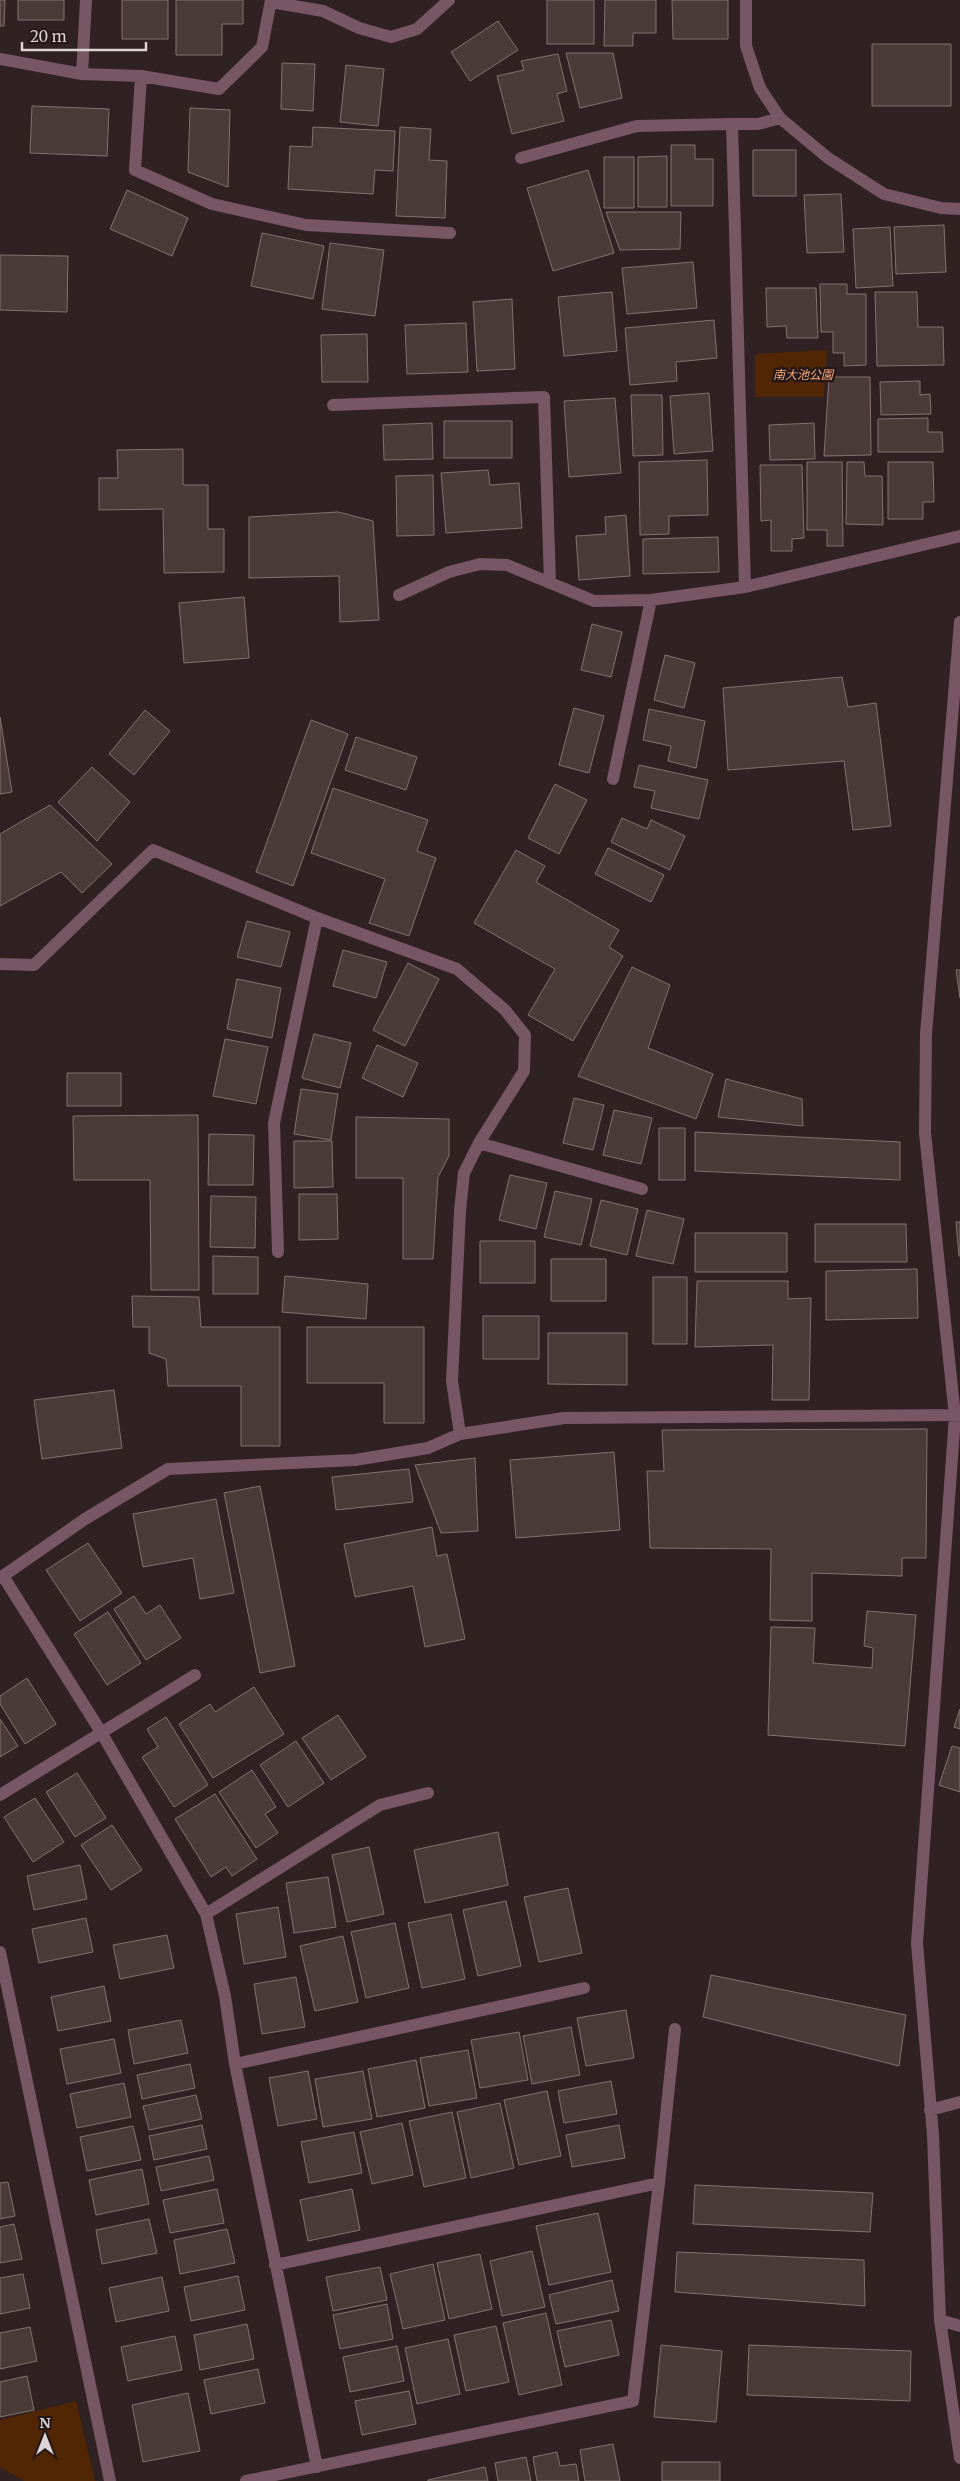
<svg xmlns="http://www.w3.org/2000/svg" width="960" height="2481" font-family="Merriweather,'Noto Sans JP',serif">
  <rect width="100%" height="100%" fill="#302122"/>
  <path fill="#512605" d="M827,350L824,397H755V354Z
    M76,2401L95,2481H24L0,2467V2420Z"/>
  <path fill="#4b3b38" stroke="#83726e" d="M0,0H5L4,26H0Z
    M18,0H64V20H18Z
    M122,0H168V39H122Z
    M176,0H243V24H222V55H176Z
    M547,0H594V44H547Z
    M605,0H656V33H633V46H604Z
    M672,0H728V39H673Z
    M498,21L518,50L470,81L451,52Z
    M872,44H951V106H872Z
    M566,53H613L622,98L580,108Z
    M558,54L567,91L557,94L564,121L512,134L497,76L524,70L521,61Z
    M282,63L315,64L313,111L281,109Z
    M346,65L384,69L378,126L340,122Z
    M32,106L109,109L107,156L30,153Z
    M190,108L230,110L228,187L188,172Z
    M313,127L395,131L393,171L375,170L373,194L288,189L290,146L312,147Z
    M400,127L431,129L429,160L447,161L445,218L396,216Z
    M671,145H695V159H713V206H671Z
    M753,150H796V196H753Z
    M667,156V207H638V157Z
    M604,157H634V208H604Z
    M588,170L614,253L553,271L527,188Z
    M127,190L188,218L172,256L110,229Z
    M841,194L844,252L807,253L804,195Z
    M606,212H681L680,249L620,250Z
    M944,225L946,272L896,274L894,227Z
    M890,227L893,286L856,288L853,229Z
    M262,233L324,246L313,299L251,286Z
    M330,243L384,250L375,316L322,309Z
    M0,255L68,256L67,312L0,310Z
    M693,262L697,308L627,314L622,268Z
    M820,284H847V294H866V365L844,366V353H833V332H821Z
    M766,288H816L818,338H787L786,326L767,327Z
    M612,292L617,351L564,356L558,297Z
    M875,292H917L918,327H943L944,365L877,366Z
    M512,299L515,369L477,371L473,302Z
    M714,320L717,358L676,362L677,381L630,385L625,328Z
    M466,323L468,372L407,374L405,325Z
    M367,334L368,382H322L321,335Z
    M829,377H870L871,455L824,456Z
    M920,381V395L930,394L931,414L881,415L880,382Z
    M709,393L713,451L674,454L670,396Z
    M631,395H662L663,455L633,456Z
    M615,398L621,473L569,477L564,401Z
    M928,418V432H942L943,452H878V419Z
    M444,421H512V458H444Z
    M432,423L433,459L384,460L383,425Z
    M814,423L815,459L770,460L769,425Z
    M183,449V485H208V529H224V572L164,573L163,509L99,510V478H118L117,450Z
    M707,460L708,515L669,516V534L640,535L639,462Z
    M807,462H842L843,546H827V530H807Z
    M847,462H864L865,476H882L883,525L846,524Z
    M888,462H933L934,502H923V519H888Z
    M760,465H802L804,538L792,539V551H771V520L761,521Z
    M488,470L490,485L519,483L522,528L446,533L441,473Z
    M433,475L434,535L397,536L396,476Z
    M338,512L373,521L379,620L340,622L339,576L249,578V517Z
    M626,515L630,576L579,580L576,536L606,534L605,517Z
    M718,537L719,572L643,574V539Z
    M244,597L249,658L184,663L179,603Z
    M592,624L622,632L611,677L581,670Z
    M665,655L695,663L684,708L654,700Z
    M842,677L848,707L876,703L891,826L853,830L844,761L728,770L723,688Z
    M574,708L604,716L589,773L559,765Z
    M649,709L705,721L696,768L668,761L671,746L643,740Z
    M145,710L170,731L134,775L109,754Z
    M0,717L12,792L0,794Z
    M311,720L348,734L293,886L256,872Z
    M356,737L417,757L406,790L345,770Z
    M639,765L708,780L699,819L651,808L655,791L634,787Z
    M92,767L130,802L97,841L58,802Z
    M555,784L587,800L559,854L528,838Z
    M333,788L428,820L417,851L436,858L409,936L369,923L385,879L311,853Z
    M50,805L112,864L82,893L61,872L0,906V834Z
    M622,818L647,829L651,820L685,836L670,870L611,842Z
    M608,848L664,875L651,902L595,874Z
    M516,850L545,866L536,882L619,930L609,947L623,956L573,1041L528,1015L555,969L474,923Z
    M247,921L290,932L281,967L237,957Z
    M343,950L387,962L376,998L333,986Z
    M408,963L439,979L405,1046L373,1030Z
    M632,967L670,985L648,1048L713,1074L696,1119L578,1076Z
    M956,970H960V998Z
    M237,979L281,988L272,1038L227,1029Z
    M314,1034L351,1043L340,1088L302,1078Z
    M225,1039L268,1047L256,1104L213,1096Z
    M377,1045L418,1063L403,1097L362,1078Z
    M67,1073H121V1106H67Z
    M726,1079L802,1099L803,1126L718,1117Z
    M301,1089L338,1094L331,1140L294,1134Z
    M574,1098L604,1105L593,1150L563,1143Z
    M614,1110L652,1118L641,1164L603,1155Z
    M198,1115L199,1290H151L150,1180H74L73,1116Z
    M356,1117L449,1119V1156L438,1177L433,1259H403V1178H356Z
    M659,1128H685V1180H659Z
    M695,1132L900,1142V1180L695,1171Z
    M209,1134L254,1135L253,1185H208Z
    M294,1141H332L333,1187L294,1188Z
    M510,1175L547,1183L536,1229L499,1220Z
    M555,1191L592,1199L581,1245L544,1237Z
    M299,1194H337L338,1239L299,1240Z
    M211,1196L256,1197L255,1248L210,1247Z
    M601,1200L638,1209L627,1255L590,1246Z
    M647,1210L684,1219L673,1264L636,1256Z
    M956,1222H960V1256H959Z
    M815,1224H906L907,1262H815Z
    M695,1233H787V1272H695Z
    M480,1241H535V1283H480Z
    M213,1256L258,1257V1294H213Z
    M551,1259H606V1301H551Z
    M917,1269L918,1318L826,1320V1271Z
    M285,1276L368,1284L366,1319L282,1312Z
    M653,1277H687V1344H653Z
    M697,1281H788V1299L811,1298L809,1400H772L773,1345L695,1347Z
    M132,1296L199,1297L201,1327H280V1446H241V1386H168L166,1359L149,1353V1327H133Z
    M483,1316H539V1359H483Z
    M307,1327H424V1423H384V1383H307Z
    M548,1333H627V1385L548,1384Z
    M114,1390L122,1448L42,1459L34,1400Z
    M927,1429L926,1558H902V1576L812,1573V1621L770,1620L771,1549L650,1548L647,1471H664L662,1430Z
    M614,1452L620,1530L516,1538L510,1460Z
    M475,1458L478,1531L441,1533L415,1465Z
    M409,1469L413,1502L336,1510L332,1477Z
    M260,1486L295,1666L260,1673L224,1493Z
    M216,1499L234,1593L200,1599L193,1558L143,1567L133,1514Z
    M432,1527L437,1556L447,1554L465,1639L425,1647L413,1586L355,1597L344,1544Z
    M88,1543L122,1593L80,1621L46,1570Z
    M134,1596L146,1614L160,1605L181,1638L146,1660L114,1609Z
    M867,1611L916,1615L905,1746L768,1735L771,1627L815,1628L813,1663L872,1668L873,1648L864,1646Z
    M108,1612L141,1663L107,1685L74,1634Z
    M27,1678L56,1724L25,1744L0,1704V1696Z
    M254,1687L284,1734L213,1778L179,1724L210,1704L215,1712Z
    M960,1709V1729L954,1727Z
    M338,1715L366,1757L331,1780L302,1738Z
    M166,1717L208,1785L174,1807L142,1757L158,1747L147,1729Z
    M0,1719L18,1746L0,1757Z
    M296,1741L324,1783L288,1807L260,1765Z
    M952,1746L960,1748V1792L939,1785Z
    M252,1770L276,1807L265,1814L278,1833L256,1848L219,1792Z
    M77,1773L106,1818L75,1837L46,1792Z
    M215,1794L257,1859L232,1876L226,1867L211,1877L175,1819Z
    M35,1798L64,1842L33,1862L4,1817Z
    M112,1825L142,1870L111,1890L81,1845Z
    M498,1832L508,1885L425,1903L414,1850Z
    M369,1847L384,1914L347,1922L332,1855Z
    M80,1865L87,1899L34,1910L27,1876Z
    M328,1877L336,1927L294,1933L286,1883Z
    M568,1888L582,1953L539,1962L524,1897Z
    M506,1901L521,1966L478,1976L463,1910Z
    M278,1907L286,1957L244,1964L236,1914Z
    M451,1914L465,1979L422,1988L408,1923Z
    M86,1918L93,1952L39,1963L32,1929Z
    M395,1923L409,1988L366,1998L351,1932Z
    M167,1935L174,1968L120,1979L113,1945Z
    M343,1936L358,2002L315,2011L300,1946Z
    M711,1975L906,2015L899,2066L703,2017Z
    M296,1977L305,2027L262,2034L254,1984Z
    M104,1986L111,2021L58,2031L51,1997Z
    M626,2010L634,2058L586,2066L577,2018Z
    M181,2020L188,2053L134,2064L128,2030Z
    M571,2027L580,2075L532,2084L523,2036Z
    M519,2032L528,2080L480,2088L471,2040Z
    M114,2039L121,2073L67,2084L60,2049Z
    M468,2050L477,2098L429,2106L420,2058Z
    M416,2060L425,2108L377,2117L368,2069Z
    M190,2064L195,2088L142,2099L137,2075Z
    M308,2071L317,2119L278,2126L269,2078Z
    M363,2071L372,2119L323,2127L315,2079Z
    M611,2081L617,2114L564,2123L558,2091Z
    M124,2083L131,2117L77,2128L70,2094Z
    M547,2091L561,2156L519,2165L504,2100Z
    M196,2095L202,2119L149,2130L143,2106Z
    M500,2103L514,2168L471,2178L457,2112Z
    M452,2112L466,2178L424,2187L409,2121Z
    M402,2123L413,2175L372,2184L360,2132Z
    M202,2125L207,2149L154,2160L149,2136Z
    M619,2125L625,2158L572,2167L566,2135Z
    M133,2126L141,2160L87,2171L80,2137Z
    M354,2132L362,2173L309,2183L301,2142Z
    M209,2156L214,2180L161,2191L156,2167Z
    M142,2169L149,2204L96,2215L89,2180Z
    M8,2182L15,2216L0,2219V2183Z
    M695,2185L873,2193L870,2232L693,2224Z
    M217,2189L224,2223L170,2233L163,2200Z
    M352,2189L360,2230L308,2241L300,2200Z
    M598,2213L611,2272L549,2285L536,2226Z
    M149,2219L157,2253L102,2264L96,2230Z
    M14,2224L22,2259L0,2263V2227Z
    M227,2229L235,2263L180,2274L174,2240Z
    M532,2251L545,2307L502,2316L490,2261Z
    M677,2252L864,2260L865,2306L675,2292Z
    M480,2254L492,2309L449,2319L437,2263Z
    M433,2264L445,2320L403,2329L390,2274Z
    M380,2267L387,2300L333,2311L326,2277Z
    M23,2274L30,2308L0,2314V2278Z
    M238,2276L245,2310L191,2321L184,2287Z
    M162,2277L169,2311L116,2322L109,2288Z
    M612,2280L619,2311L556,2324L549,2295Z
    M387,2304L393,2339L340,2349L333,2315Z
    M546,2313L562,2385L519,2395L503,2323Z
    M611,2320L619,2355L565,2367L557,2331Z
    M247,2324L254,2359L200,2370L194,2335Z
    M496,2326L509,2382L466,2391L454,2335Z
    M30,2327L37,2361L0,2369V2333Z
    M175,2336L182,2370L128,2381L121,2347Z
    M448,2339L460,2394L417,2404L405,2348Z
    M661,2345L722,2351L716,2422L654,2417Z
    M749,2345L911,2351L910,2401L747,2395Z
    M397,2346L404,2381L350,2392L343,2357Z
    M258,2369L265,2403L211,2414L204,2380Z
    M27,2376L34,2410L0,2417V2382Z
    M409,2391L416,2424L362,2435L355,2401Z
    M188,2393L200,2451L143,2462L132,2405Z
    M613,2444L620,2481H585L580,2450Z
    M557,2452L560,2466L576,2464L579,2481H537L533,2457Z
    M526,2457L531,2481H498L495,2463Z
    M662,2462H720V2481H662Z
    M485,2467L488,2481H428V2480Z"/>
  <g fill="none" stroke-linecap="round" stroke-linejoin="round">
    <path stroke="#785764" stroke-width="12" d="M746,0V46L760,88L780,118L828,158L884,194L941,208L960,209
      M271,2L323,11L359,28L391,37L417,29L449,0
      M0,59L82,74L141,76L219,89L262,47L271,0
      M82,74L86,0
      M141,76L135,170L212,204L306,225L450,233
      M780,118L758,124H732L745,587L960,536
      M521,158L637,126L732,124
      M333,405L544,397L550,583
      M399,595L449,572L480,564L507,565L594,601L651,600L745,587
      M960,622L926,1034L925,1133L955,1416L917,1943L933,2135L940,2320L960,2458
      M613,779L651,600
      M0,964L34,965L153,850L317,918L457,969L505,1010L525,1035L524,1071L479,1143L464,1173L460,1211L452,1381L460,1434
      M479,1143L642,1189
      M278,1252L274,1123L317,918
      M3,1576L101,1732L206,1914L225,1996L235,2064L317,2467
      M0,1578L85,1519L168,1469L355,1460L428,1448L460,1434L564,1418L960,1415
      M0,1795L195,1675
      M206,1914L380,1805L428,1793
      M0,1952L110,2481
      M235,2064L584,1988
      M930,2110L960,2102
      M275,2265L659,2183
      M940,2320L960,2326
      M246,2481L633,2401L659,2183L675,2029"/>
  </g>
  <g text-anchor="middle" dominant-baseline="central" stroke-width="5" stroke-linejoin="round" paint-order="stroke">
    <g font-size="12" font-style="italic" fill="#fbaf7f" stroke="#261819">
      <text x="803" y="374">南大池公園</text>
    </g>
  </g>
  <g transform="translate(45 2436)" stroke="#261819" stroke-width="4" paint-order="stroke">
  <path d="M0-4L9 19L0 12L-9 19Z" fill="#ded3d4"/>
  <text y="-8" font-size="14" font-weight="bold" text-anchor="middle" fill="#ded3d4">N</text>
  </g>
  <path d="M22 42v8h124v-8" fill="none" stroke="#ded3d4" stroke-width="2.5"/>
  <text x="30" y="42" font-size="15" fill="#ded3d4" stroke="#261819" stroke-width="4" paint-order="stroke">20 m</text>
</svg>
